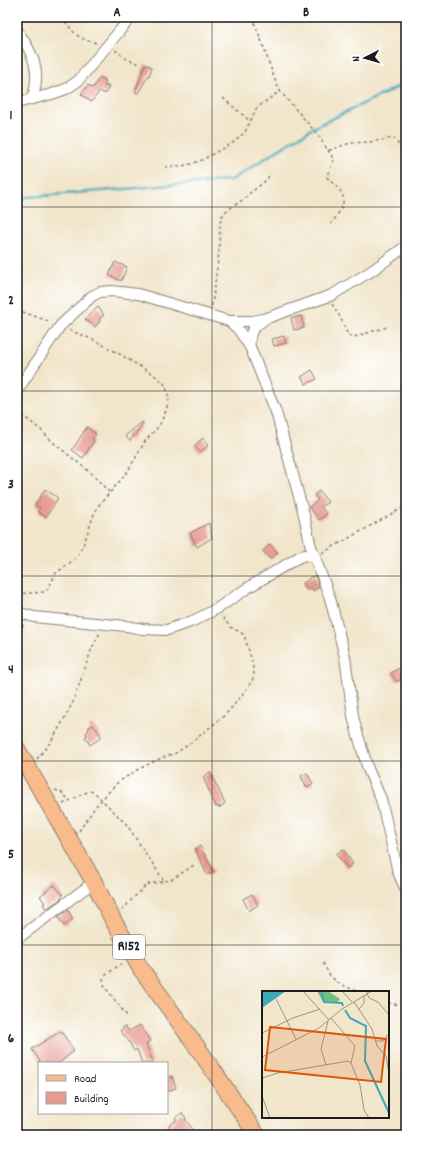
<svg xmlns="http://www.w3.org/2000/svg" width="423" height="1152" font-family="Dekko,sans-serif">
  <rect width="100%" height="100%" fill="#fff"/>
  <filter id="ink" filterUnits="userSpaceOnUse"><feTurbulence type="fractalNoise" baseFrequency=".025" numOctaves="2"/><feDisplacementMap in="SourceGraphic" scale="8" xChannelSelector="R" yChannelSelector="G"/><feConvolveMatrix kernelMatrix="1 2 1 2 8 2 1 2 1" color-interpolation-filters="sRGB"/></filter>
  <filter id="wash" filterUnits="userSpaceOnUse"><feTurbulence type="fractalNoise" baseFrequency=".012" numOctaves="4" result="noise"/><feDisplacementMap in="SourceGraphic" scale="16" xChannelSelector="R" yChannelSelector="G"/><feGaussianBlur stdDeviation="0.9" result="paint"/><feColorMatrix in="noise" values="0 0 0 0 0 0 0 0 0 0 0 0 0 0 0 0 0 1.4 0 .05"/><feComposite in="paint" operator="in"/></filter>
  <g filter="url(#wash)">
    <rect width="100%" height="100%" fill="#f1e5ca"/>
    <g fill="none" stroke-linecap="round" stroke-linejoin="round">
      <path stroke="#3caabb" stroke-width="2.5" d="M17,198L231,180L313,128L406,83"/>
    </g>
    <g id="blocks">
      <path fill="#e89a91" d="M145,64L152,67L149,76H148L138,93L135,92Z
        M100,77L106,81L104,85L109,87L105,94L100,91L91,102L81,94L88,85L93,88Z
        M115,262L127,267L121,281L109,275Z
        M98,307L104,315L99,319L100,321L95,327L85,319Z
        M301,316L304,328L294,330L291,318Z
        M284,336L286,343L274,346L272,339Z
        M312,370L317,379L306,384L301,377Z
        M142,422L143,423L130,441L125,436Z
        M87,427L96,434L92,439L94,441L83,458L72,450Z
        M203,438L208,446L200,452L194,446Z
        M45,489L58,498L46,517L38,512L40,508L35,505Z
        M319,491L328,502L321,507L327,514L319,520L309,507L318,500L314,495Z
        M209,523L212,538L197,547L190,533Z
        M270,544L278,553L270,559L263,551Z
        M315,575L319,587L313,591L312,588L307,590L303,583Z
        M401,667L406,675L397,682L391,673Z
        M93,725L102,737L90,745L85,737L87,736L86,733L88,731L89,727Z
        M210,772L225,803L219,808L218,806L216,807L203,777Z
        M307,773L313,784L306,787L301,776Z
        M200,846L214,872L207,875L195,849Z
        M343,849L353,864L347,868L336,854Z
        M54,885L63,895L60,898L61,899L46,909L43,904L45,903L40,896Z
        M252,894L258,905L249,911L243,899Z
        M68,910L73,919L64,926L58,917Z
        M140,1025L150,1041L146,1044L153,1063H142L137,1049L134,1051L128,1040L120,1031L125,1026L129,1031Z
        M61,1031L74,1051L59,1063H41L32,1049Z
        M172,1076L176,1088L167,1091V1078Z
        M182,1113L186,1118L185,1119L194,1131L188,1135H174L168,1126L176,1121L175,1118Z"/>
    </g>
  </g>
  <g filter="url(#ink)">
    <use href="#blocks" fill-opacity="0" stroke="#868073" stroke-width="1"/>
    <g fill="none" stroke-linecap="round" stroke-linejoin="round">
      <g stroke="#868073" stroke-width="12">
        <path id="minor" d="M17,30C33,53 42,71 32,99
          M17,103L52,94L66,89L78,81L131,17
          M267,318C254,326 248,331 250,347L276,412L304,515L311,547L330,598L345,657L353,716L357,732L368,769L381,799L398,872L406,890
          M229,321L238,329L250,347
          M17,391L60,326L92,296L100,292L112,291L138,294L229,321H253L267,318L332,295L373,270L406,246
          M17,612L34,617L126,626L143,629L167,630L193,621L218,608L246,589L299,557L305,555L316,558
          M17,939L94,882"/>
      </g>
      <g stroke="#868073" stroke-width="18">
        <path id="primary" d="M17,749L94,882L113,920L141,969L202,1054L257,1135"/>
      </g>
      <path stroke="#868073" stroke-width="1.5" stroke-dasharray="3 3" stroke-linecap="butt" d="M61,17C75,33 75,38 97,43
        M252,17L260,37L276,83L280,91L318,135L327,149L330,150L350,143L369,142L394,138C399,143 399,149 406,154
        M115,50L127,59L141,65
        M223,98L250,121
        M328,150L334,160L328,173L327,177C330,181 334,184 338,188C350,201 339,212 331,224
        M165,167L188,165L202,160L234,142L245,132L256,109L262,104L280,91
        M332,304L339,315L348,335L354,337L387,327
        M212,306L219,252L220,223L222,216L226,211L244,199L250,193L263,183L268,178L269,175
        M17,310L51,322
        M17,411L41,430L55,444L91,473L109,492
        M322,553L406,506
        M17,594L44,592L48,589L56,573L75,559L79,553L84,543L94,514L98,506L126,474L146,440L159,426L166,411L169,399L167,390L164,383L154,375L123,356L94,340L69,330
        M17,631L25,624
        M37,759L52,740L62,723L73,702L92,648L100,633
        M55,790L61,792L69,800
        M63,804L89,791L94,792L127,825L164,881
        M79,831L96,806L117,783L137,770L161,758L176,753L192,742L225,715L239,699L252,681L254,675L252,661L244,635L240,632L230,627L221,615
        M122,910L144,887L149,884L171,880L194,865
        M122,963L107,974L103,979L105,987L127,1016
        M323,963C325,966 327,971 329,974C335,983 349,988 359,992
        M388,1003L406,1006"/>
      <use href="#minor" stroke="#fff" stroke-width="10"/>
      <use href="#primary" stroke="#fabb8c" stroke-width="16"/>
    </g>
  </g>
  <path fill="none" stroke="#1c1c1c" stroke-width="1" stroke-opacity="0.55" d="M212,17V1135M17,207H406M17,391H406M17,576H406M17,761H406M17,945H406"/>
  <g text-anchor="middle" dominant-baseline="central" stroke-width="3.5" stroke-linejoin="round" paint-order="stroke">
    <rect fill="#fff" stroke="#606060" stroke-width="1" x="113" y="935" width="32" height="24" rx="3"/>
    <g font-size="14" font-weight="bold" fill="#1c1c1c">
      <text x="129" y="947">R152</text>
    </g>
  </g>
  <g transform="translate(262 991)">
    <rect width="127" height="127" fill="#f1e5ca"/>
    <path d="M55,0H66L78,8L75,11H61Z" fill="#75bc81"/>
    <path d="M0,0H24L0,17Z" fill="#3caabb"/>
    <path fill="none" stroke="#3caabb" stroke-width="2" d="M59,0L62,11L80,12L81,15M83,19L88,27L104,35L103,70L127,122"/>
    <path fill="none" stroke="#9c9584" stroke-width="1" d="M41,0L67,29M80,0L90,11M104,0L107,7L116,11L127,24M14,8L34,48M92,11L110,38L115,55L124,65L127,83M97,18L102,12V5M69,27L93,55L89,72L98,94L102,119L107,127M0,42L31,27L58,18M114,50H121L127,42M0,66L57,37L80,18L110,0M64,74L59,58L66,30M0,87L16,82L86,70L89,72M0,105L8,127"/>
    <path fill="#de560d" fill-opacity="0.15" stroke="#de560d" stroke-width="2" d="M8,36L124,48L119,91L3,79Z"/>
    <rect width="127" height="127" fill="none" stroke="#1c1c1c" stroke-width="2"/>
  </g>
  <rect width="423" height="1152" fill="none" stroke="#fff" stroke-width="44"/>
  <rect x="38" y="1062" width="130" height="52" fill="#ffffff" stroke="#a4a4a4"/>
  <rect x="46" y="1075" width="20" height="6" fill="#fabb8c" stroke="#a4a4a4"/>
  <text x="74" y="1082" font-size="12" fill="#1c1c1c">Road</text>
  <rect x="46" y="1092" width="20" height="12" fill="#e89a91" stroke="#a4a4a4"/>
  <text x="74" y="1102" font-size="12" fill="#1c1c1c">Building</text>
  <g transform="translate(365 58) rotate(264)" stroke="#ffffff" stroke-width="3" paint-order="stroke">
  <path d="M0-3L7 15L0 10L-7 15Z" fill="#1c1c1c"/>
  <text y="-6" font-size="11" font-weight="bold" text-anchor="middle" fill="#1c1c1c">N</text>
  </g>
  <rect x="22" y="22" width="379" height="1108" fill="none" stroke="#1c1c1c" stroke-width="1.5"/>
  <g font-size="13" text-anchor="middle" font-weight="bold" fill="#1c1c1c">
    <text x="117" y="16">A</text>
    <text x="306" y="16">B</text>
    <text x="11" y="119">1</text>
    <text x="11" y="304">2</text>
    <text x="11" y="488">3</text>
    <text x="11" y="673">4</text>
    <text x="11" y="858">5</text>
    <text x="11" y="1042">6</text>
  </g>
</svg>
